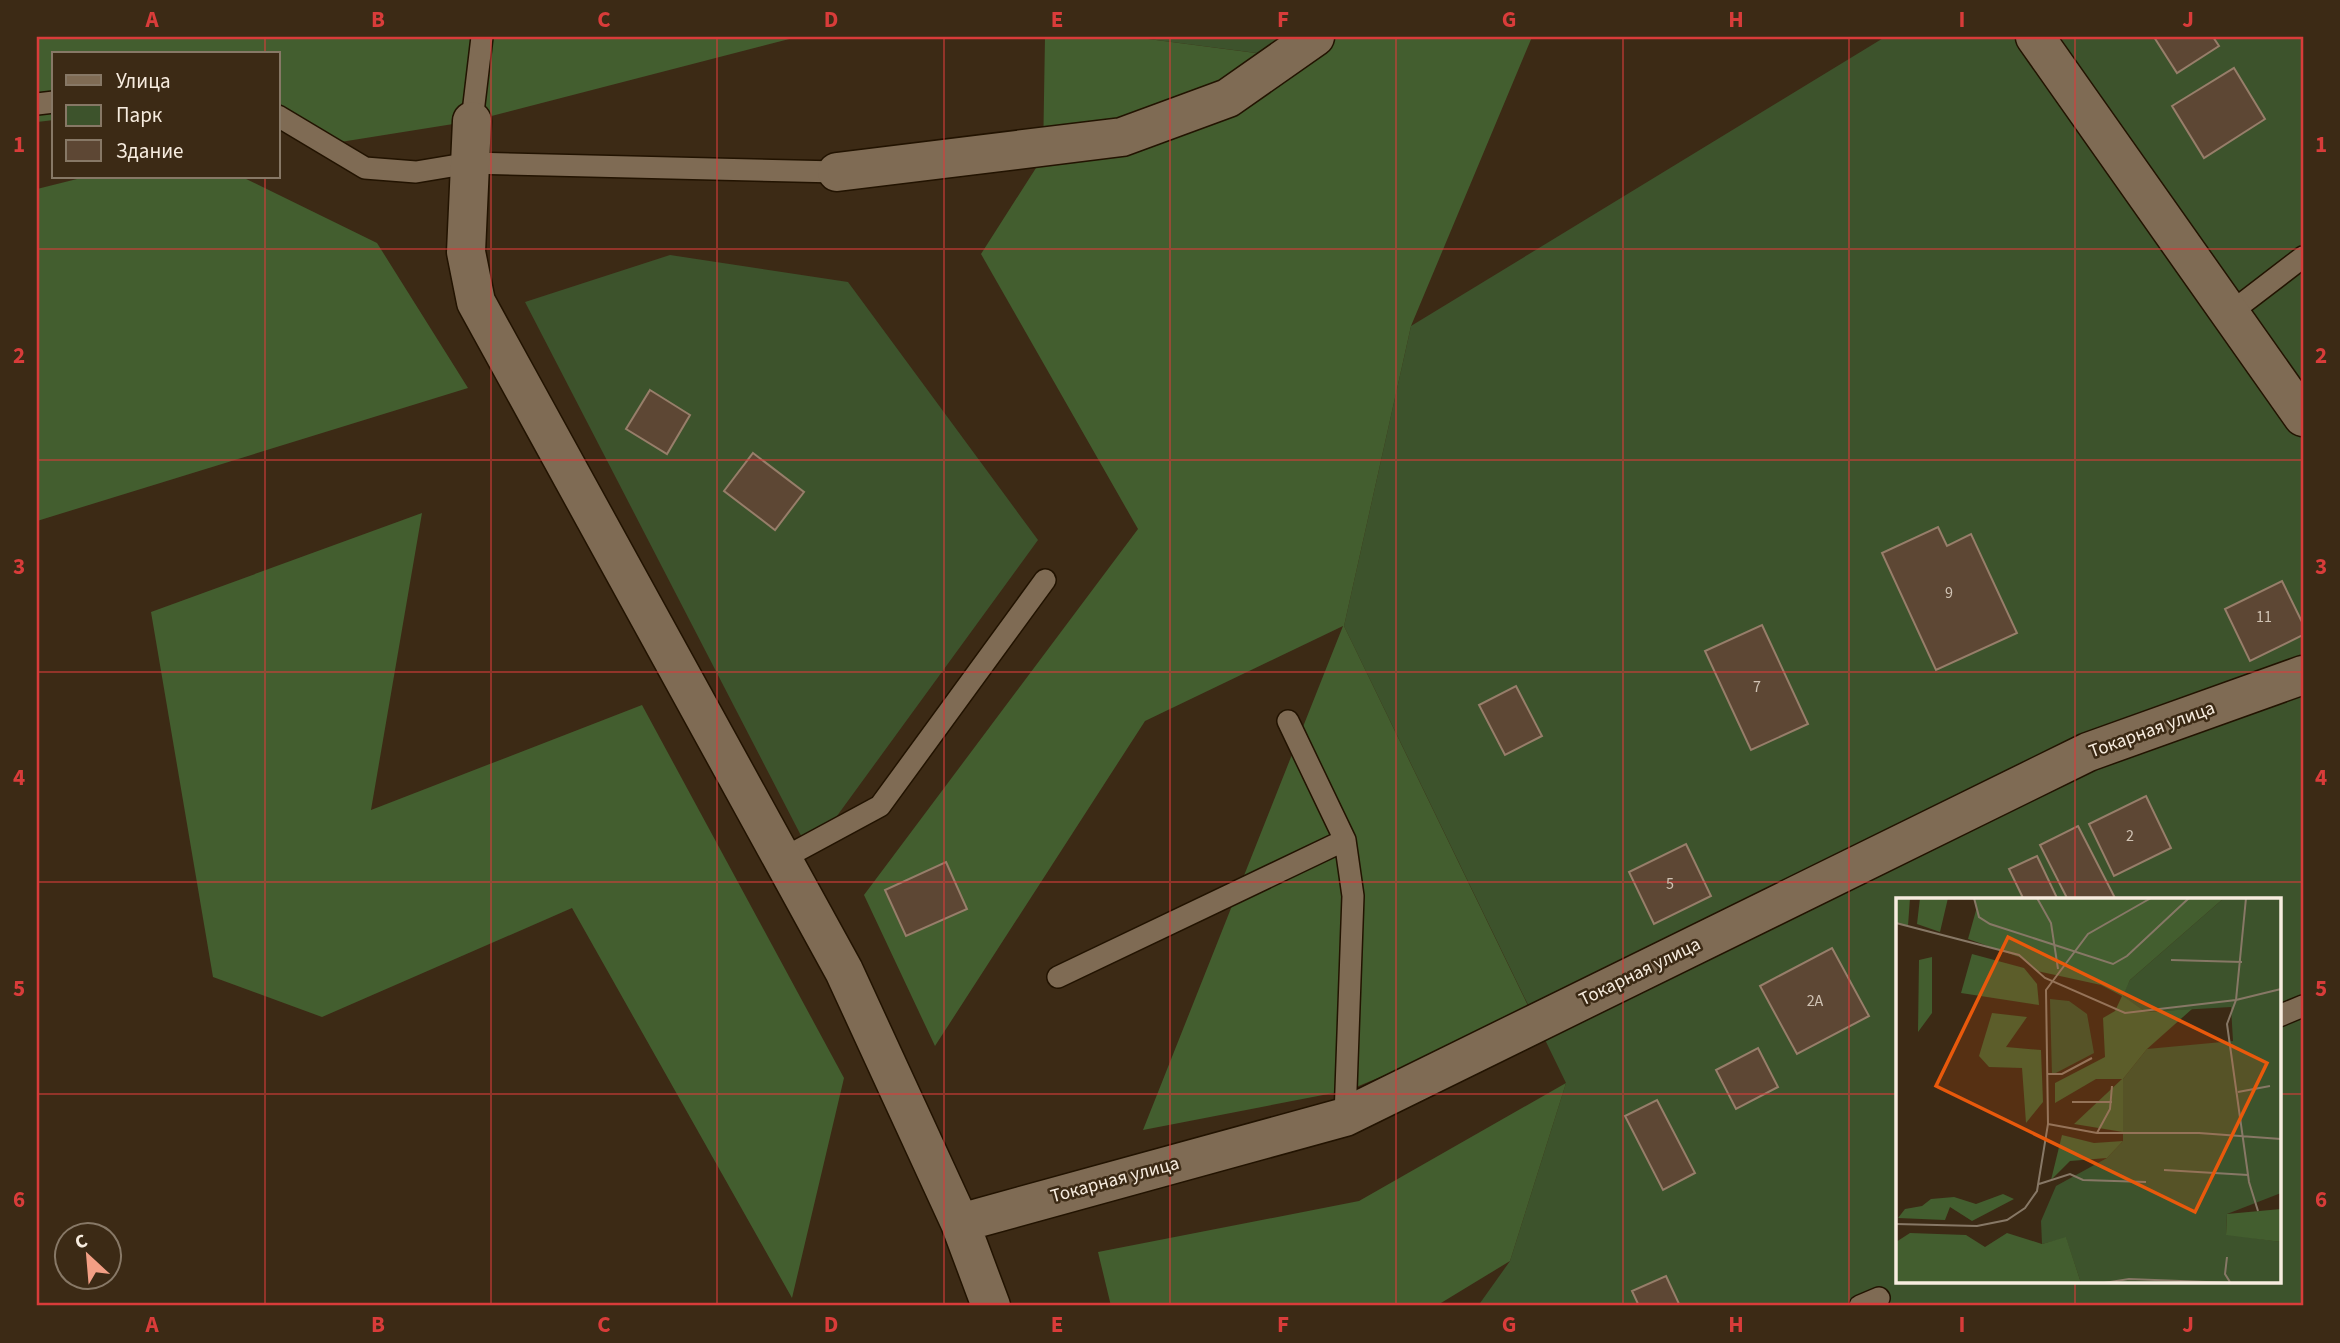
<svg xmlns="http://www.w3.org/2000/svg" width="2340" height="1343" font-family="'Source Sans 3',sans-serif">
  <rect width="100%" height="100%" fill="#3c2a15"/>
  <path fill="#3d532c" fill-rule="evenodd" d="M1133,37H1304L1272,55Z
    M1885,37H2303V1306H1478L1510,1261L1566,1083L1344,626L1411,326ZM1897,900H2279V1282H1897Z
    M670,255L848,282L1038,540L810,853L525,302Z"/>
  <path fill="#435e2f" d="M37,37H797L472,121L328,144L278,131V54H54V120L37,122Z
    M1045,37H1133L1271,55L1304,37H1532L1411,326L1344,626L1532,1014L1349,1090L1143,1130L1343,626L1145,721L935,1046L864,895L1138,529L981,254L1043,157Z
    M85,177H242L377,243L468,388L37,521V189Z
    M422,513L371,810L642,705L844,1078L792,1298L572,908L322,1017L213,977L151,612Z
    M1566,1083L1510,1261L1436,1306H1111L1098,1252L1359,1201Z"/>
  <path fill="#5d4734" stroke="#977e6a" stroke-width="2" d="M2154,37H2213L2219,46L2177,73Z
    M2234,68L2265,119L2204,158L2172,106Z
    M650,390L690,415L667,454L626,429Z
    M753,453L804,492L775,530L724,491Z
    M1938,527L1947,546L1971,534L2017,633L1936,670L1882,553Z
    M2282,581L2303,624V635L2250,661L2225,609Z
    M1762,625L1808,724L1751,750L1705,651Z
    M1516,686L1542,736L1505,755L1479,705Z
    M2146,796L2171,848L2114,876L2089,824Z
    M2078,826L2116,900H2068L2040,845Z
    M1686,844L1711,896L1654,924L1629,872Z
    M2037,856L2058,900H2024L2009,869Z
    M946,862L967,909L906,936L885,890Z
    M1832,948L1869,1016L1797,1054L1760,986Z
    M1758,1048L1778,1087L1736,1109L1716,1070Z
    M1657,1100L1695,1173L1663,1190L1625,1116Z
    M1666,1276L1680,1306H1639L1632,1291Z"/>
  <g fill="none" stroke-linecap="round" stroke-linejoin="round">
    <g stroke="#221301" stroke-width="24">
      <path id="service" d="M37,104L54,102
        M278,116L365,168L416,172L470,163L837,172
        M472,121L482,37
        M2230,313L2303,257
        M1288,721L1345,840L1353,896L1345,1117
        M782,859L880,806L1045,580
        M1058,977L1345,840
        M2279,1016L2303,1006
        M1860,1306L1879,1298"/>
    </g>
    <g stroke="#221301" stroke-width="41">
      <path id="minor" d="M2035,37L2303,417
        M472,121L466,252L476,302L844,971L960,1223L991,1306
        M837,172L1122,137L1228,98L1315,37
        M960,1223L1345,1117L2088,752L2303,675"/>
    </g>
    <use href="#service" stroke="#7f6b54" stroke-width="21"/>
    <use href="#minor" stroke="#7f6b54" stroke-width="38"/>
  </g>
  <path fill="none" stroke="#d93c3a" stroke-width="2" stroke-opacity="0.55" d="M265,37V54M491,37V1306M717,37V1306M944,37V1306M1170,37V1306M1396,37V1306M1623,37V1306M1849,37V1306M2075,37V900M265,177V1306M37,249H2303M37,460H2303M37,672H2303M37,882H2303M37,1094H1897M2279,1094H2303M2075,1282V1306"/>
  <g text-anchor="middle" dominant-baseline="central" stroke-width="5" stroke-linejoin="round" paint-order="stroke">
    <g font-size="16" fill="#d0c3b4">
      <text x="1949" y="593">9</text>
      <text x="2264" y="617">11</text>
      <text x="1757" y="687">7</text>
      <text x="2130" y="836">2</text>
      <text x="1670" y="884">5</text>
      <text x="1815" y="1001">2А</text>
    </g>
    <g font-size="19" fill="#f7ecdf" stroke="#3c2a15">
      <text transform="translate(2152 730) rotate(-20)">Токарная улица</text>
      <text transform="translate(1640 972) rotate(-26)">Токарная улица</text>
      <text transform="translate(1115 1180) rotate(-15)">Токарная улица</text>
    </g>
  </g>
  <g transform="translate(1896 898)">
    <rect width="385" height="385" fill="#3c2a15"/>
    <path d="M328,0H385V295L331,316L330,336L385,344V385H185L170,340L146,346L145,323L160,288L211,260L227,243V181L251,151L337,143L335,109L250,114L226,98L234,82ZM154,101L173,103L191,116L198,155L156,177Z" fill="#3d532c"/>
    <path d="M0,0H14L12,28L0,25ZM24,0H52L44,34L21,26ZM78,0H328L234,82L227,98L250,114L296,111L251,151L227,181V234L178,226L226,181H200L159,205V185L209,159L207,120L219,113L226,98L205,87L141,73L126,60L72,41L81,9ZM76,56L128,70L141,86L143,107L65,95ZM36,59V115L22,134L23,62ZM96,115L131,119L110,149L145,152L147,204L130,225L126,170L93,169L83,158ZM166,237L198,245L227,243L211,260L174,263L155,282ZM107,296L118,301L76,323L54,309L49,322L2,320L9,311L26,308L35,301L58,299L80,306ZM385,311V344L330,337L331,316ZM14,335L70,337L89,349L111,335L146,346L170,339L185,385H0V344Z" fill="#435e2f"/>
    <path fill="none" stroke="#877866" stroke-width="2" d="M78,0L83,19L94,26L217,66L231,58L293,0M141,0L155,25L162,71M350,0L340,102L331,126L353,284L362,313M0,25L123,57L149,80L229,115L340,102L385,91M275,62L346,64M152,176H166L196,160M342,194L374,188M176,204H216M152,226L201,235H303L385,241M201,235L214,211L216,188M268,272L352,277M143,286L174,276L187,282L250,284M0,326L81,328L111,322L129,310L141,293L152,226L150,92L192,36L255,0M331,359L329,376L334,384M208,385L233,381L336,385"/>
    <path fill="#e8590c" fill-opacity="0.15" stroke="#e8590c" stroke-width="3.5" d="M112,39L371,165L299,314L40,188Z"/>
    <rect width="385" height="385" fill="none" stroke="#f7ecdf" stroke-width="3.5"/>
  </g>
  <rect width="2340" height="1343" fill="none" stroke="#3c2a15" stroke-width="77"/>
  <rect x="52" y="52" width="228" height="126" fill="#3c2a15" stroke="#877866" stroke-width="2"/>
  <rect x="66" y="75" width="35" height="10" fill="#7f6b54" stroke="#877866" stroke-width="2"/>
  <text x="116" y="88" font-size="21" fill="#f7ecdf">Улица</text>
  <rect x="66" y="105" width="35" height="21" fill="#3d532c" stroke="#877866" stroke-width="2"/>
  <text x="116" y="122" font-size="21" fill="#f7ecdf">Парк</text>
  <rect x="66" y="140" width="35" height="21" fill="#5d4734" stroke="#877866" stroke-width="2"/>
  <text x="116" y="158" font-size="21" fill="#f7ecdf">Здание</text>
  <g transform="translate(88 1256) rotate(334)"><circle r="33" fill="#3c2a15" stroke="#877866" stroke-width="2"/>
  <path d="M0-5L12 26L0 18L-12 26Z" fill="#f39f85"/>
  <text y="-10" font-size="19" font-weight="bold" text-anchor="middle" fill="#f7ecdf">С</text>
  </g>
  <rect x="38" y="38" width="2264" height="1266" fill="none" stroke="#d93c3a" stroke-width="2.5"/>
  <g font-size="23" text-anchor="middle" font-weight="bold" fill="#d93c3a">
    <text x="152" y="27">A</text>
    <text x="378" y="27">B</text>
    <text x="604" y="27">C</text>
    <text x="831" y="27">D</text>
    <text x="1057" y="27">E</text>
    <text x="1283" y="27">F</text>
    <text x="1509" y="27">G</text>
    <text x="1736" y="27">H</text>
    <text x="1962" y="27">I</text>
    <text x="2188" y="27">J</text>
    <text x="19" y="152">1</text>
    <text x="2321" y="152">1</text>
    <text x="19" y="363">2</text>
    <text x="2321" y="363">2</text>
    <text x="19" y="574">3</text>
    <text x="2321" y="574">3</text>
    <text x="19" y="785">4</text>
    <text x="2321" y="785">4</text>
    <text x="19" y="996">5</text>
    <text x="2321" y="996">5</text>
    <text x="19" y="1207">6</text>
    <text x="2321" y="1207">6</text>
    <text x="152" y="1332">A</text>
    <text x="378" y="1332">B</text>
    <text x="604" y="1332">C</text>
    <text x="831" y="1332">D</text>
    <text x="1057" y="1332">E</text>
    <text x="1283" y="1332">F</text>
    <text x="1509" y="1332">G</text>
    <text x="1736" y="1332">H</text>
    <text x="1962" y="1332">I</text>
    <text x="2188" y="1332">J</text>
  </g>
</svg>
